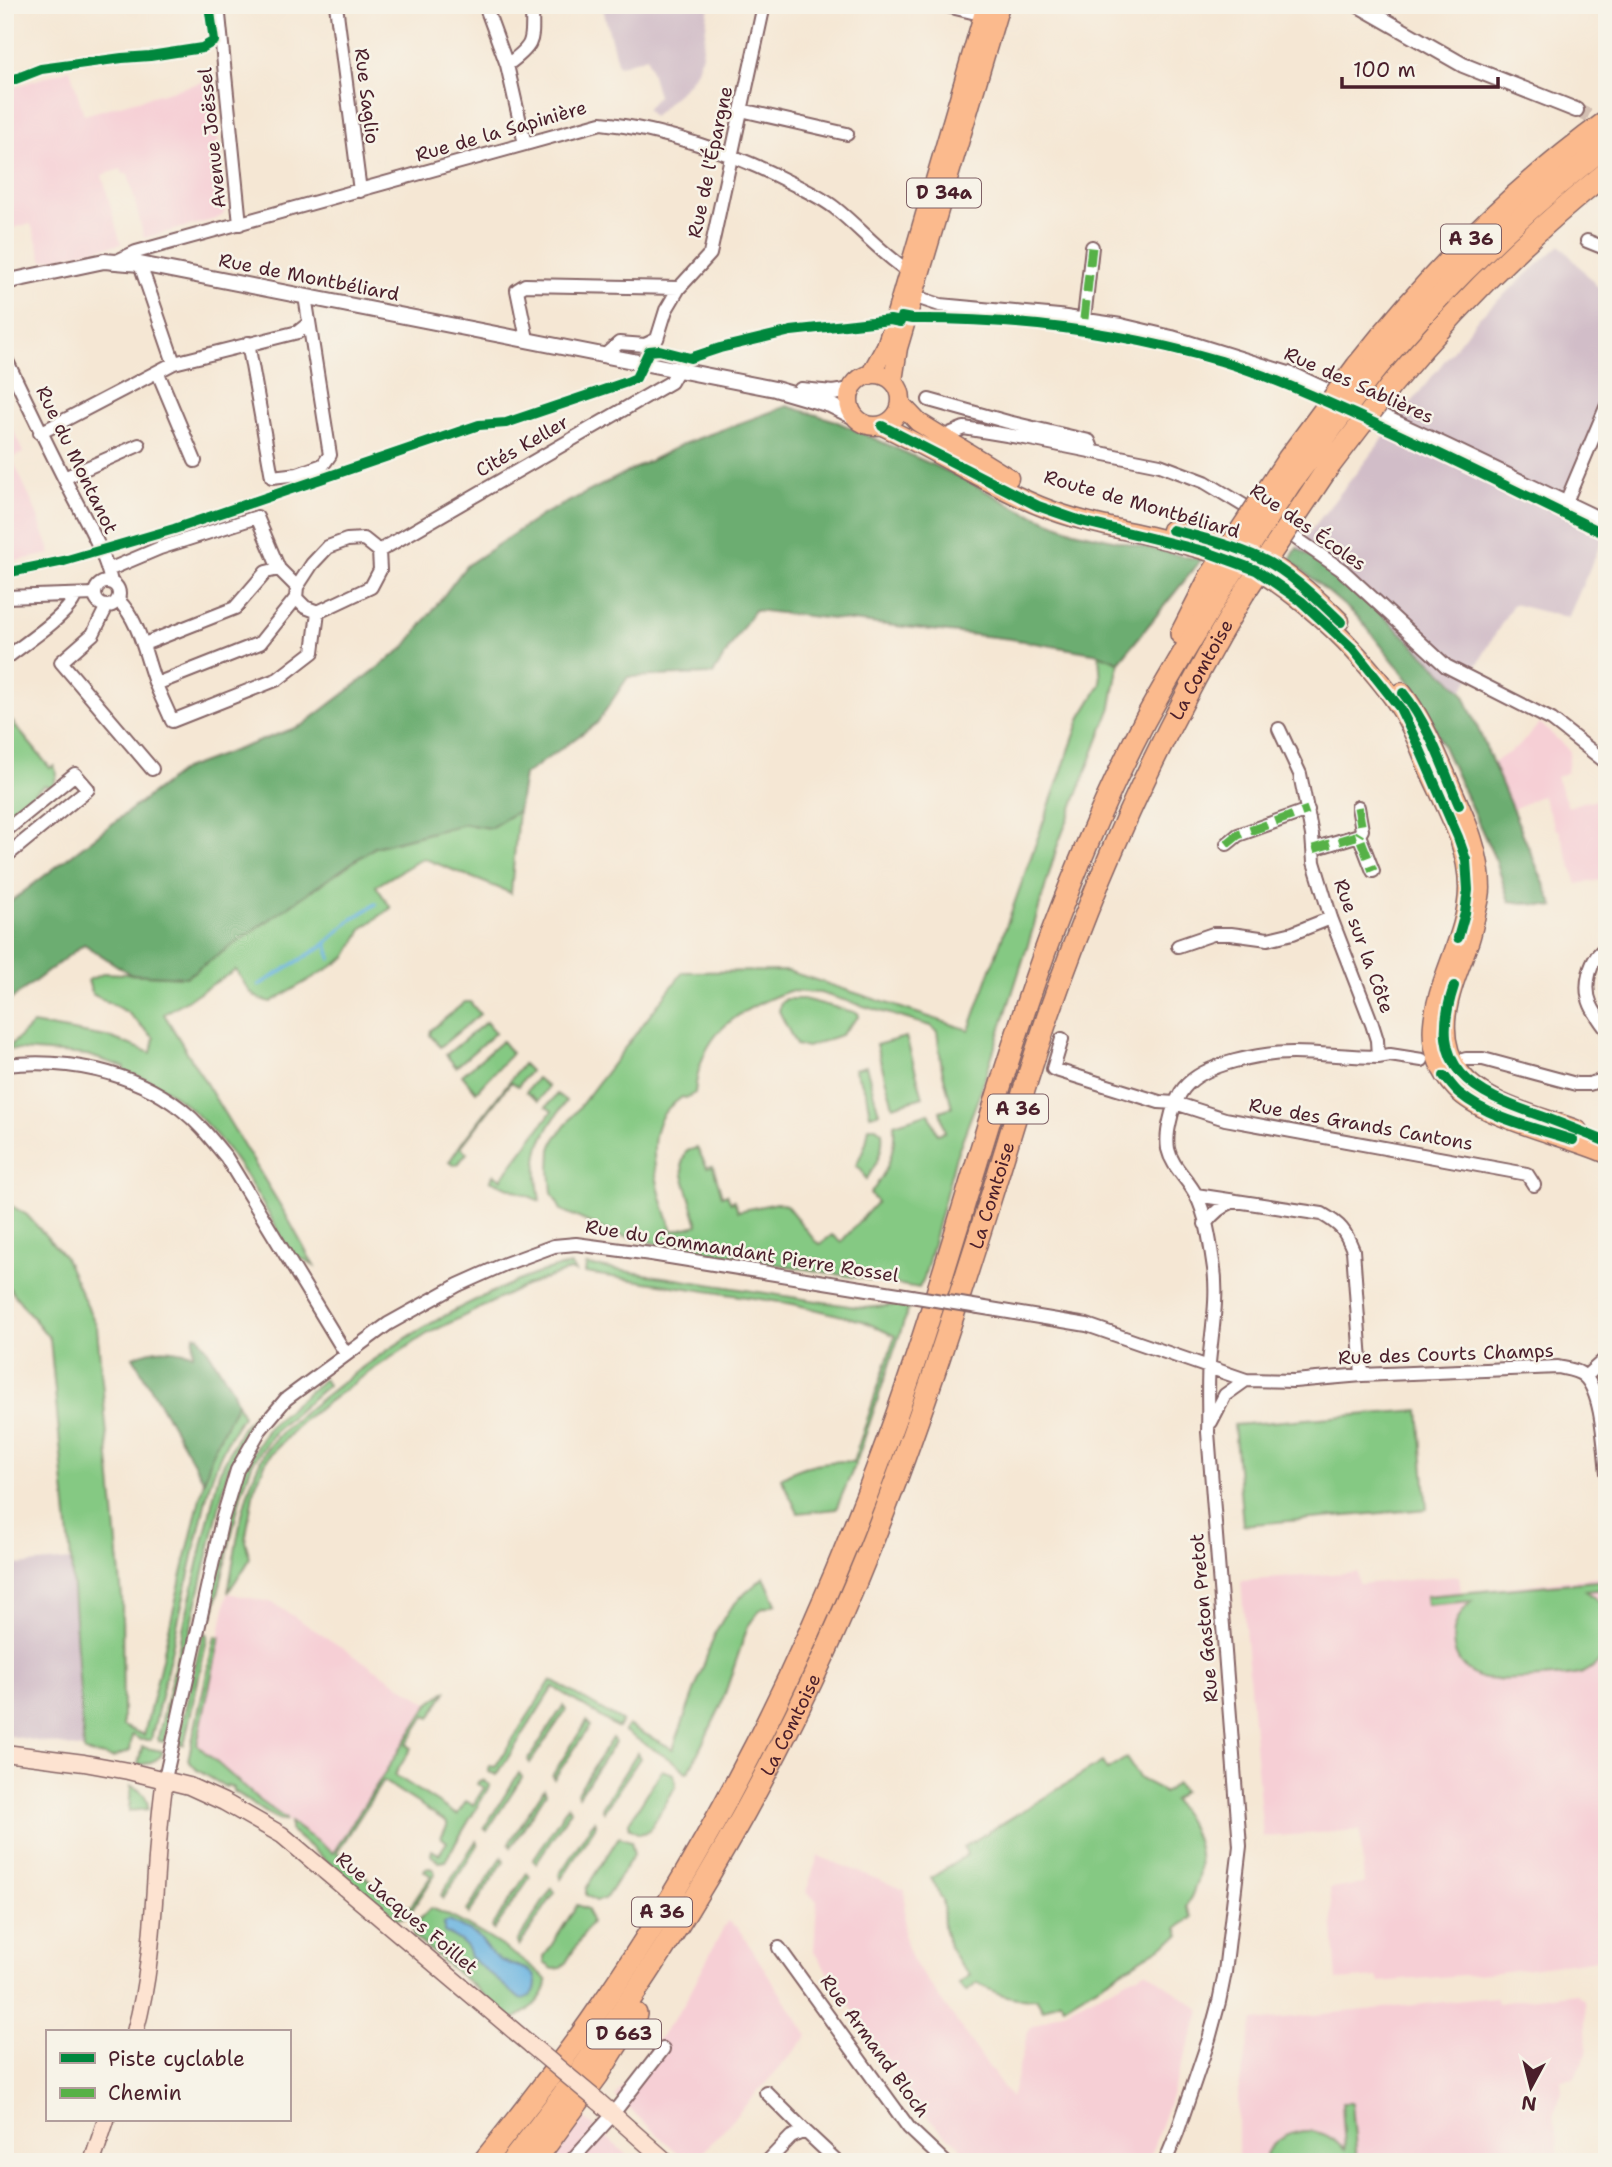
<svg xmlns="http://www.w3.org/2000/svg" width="1612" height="2167" font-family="'Shantell Sans',sans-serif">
  <rect width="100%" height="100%" fill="#f7f3e8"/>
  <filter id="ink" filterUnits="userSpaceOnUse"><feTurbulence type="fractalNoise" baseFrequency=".0143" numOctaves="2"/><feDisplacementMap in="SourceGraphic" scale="14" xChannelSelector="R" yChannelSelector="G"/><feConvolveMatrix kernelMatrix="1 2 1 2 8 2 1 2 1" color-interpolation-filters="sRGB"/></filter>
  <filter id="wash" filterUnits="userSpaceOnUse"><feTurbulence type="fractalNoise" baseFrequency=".00686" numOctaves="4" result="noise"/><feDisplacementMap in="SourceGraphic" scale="28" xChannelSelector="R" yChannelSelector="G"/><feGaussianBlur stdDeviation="1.57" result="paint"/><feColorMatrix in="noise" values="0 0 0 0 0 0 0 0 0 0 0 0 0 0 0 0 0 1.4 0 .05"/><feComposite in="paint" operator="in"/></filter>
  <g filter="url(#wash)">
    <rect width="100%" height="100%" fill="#f5e7d4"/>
    <path fill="#f6cfd5" d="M70,69L84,115L210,80L215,131L209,132L211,137L218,136L225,207L223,215L216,219L144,238L128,174H123L121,169L102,175L121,244L43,261L31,224L7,229L5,90Z
      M13,428L23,453L12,458L35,509L51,554L5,563V432Z
      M1540,723L1570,751L1567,772L1556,777L1568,807L1582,802L1599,800L1607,806V879L1577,884L1559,830H1556L1542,795L1513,809L1493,763L1519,746Z
      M1357,1572L1358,1584L1459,1576L1461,1592L1607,1576V1958L1499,1972L1379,1982L1377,1977L1337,1980L1330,1888L1364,1884L1360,1830L1263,1837L1241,1581Z
      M228,1593L273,1603L429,1704L333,1854L258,1799L197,1745Z
      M818,1856L905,1890L904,1937L913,1961L1011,2098L1029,2028L1146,1971L1201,2010L1148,2162H962L960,2145L940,2131L921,2110L814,1952L817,1901L806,1892Z
      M727,1921L738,1928L808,2036L694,2162H688L615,2096L682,2008Z
      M1576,1993L1585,2001L1587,2054L1573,2078L1561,2080L1562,2092L1554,2113L1559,2162H1238V2092L1253,2021L1496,1997L1497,2003Z
      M584,2118L635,2162H549Z"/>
    <path fill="#d1bdc8" d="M602,5H709L702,54L697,70L688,83L653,117L646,109L658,96L647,57L618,66Z
      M1560,245L1607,297V407L1575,491L1578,501L1607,514V529L1568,618L1513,604L1462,691L1346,580L1297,548L1479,317Z
      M71,1560L84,1749L5,1735V1566Z"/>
    <path fill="#85c983" stroke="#687457" stroke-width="2" fill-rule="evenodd" d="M1099,654L1119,662L1111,707L1057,847L1031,935L980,1093L955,1159L924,1278L919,1288L660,1245L637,1238L616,1235L561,1210L552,1193L550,1170L551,1149L555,1139L683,972L788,971L969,1030L1081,717L1101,684ZM789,991L820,993L930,1026L937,1031L942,1069L952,1107L940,1111L945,1132L937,1134L929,1113L894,1124C896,1152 887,1172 870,1194L877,1202L841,1242L832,1235L820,1244L815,1241L786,1205L777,1203L738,1211L734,1200L731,1203L727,1194L722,1196L713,1166L707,1167L697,1148L686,1151L682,1163L683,1175L698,1225L673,1231C660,1201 642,1141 665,1112C669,1106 676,1102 682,1097L686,1098L695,1093C700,1032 736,1011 789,991Z
      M5,713L50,768L54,766L57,774L53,787L44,785L5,816Z
      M518,811L511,893L423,858L376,886L391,908L363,928L347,956L336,964L271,1002C249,999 247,986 236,970L164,1014L286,1215L314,1266L301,1258L294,1260C254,1188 209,1095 124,1071V1067L87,1055L7,1049L33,1024L112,1038L151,1053L154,1038L127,1012L92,994L88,980L105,973L186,977L375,847L464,824L490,828Z
      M786,999H803L858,1013L859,1016L841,1035L807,1047L796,1045L779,1011L781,1003Z
      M465,1002H470L480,1014L440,1047L430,1035L431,1030Z
      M486,1022L495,1033L456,1067L446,1055Z
      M906,1037L923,1097L893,1106L876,1045Z
      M502,1041L512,1053L476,1092L462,1075Z
      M523,1064L530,1071L518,1086L511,1082L461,1147L467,1153L458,1164L454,1165L449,1162L463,1141Z
      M866,1066L879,1113L870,1115L866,1092L854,1069Z
      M537,1078L548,1087L538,1101L526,1092Z
      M557,1094L566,1101C538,1142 532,1151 540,1201L490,1180L494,1174L501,1179L552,1111L546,1107Z
      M869,1127H876L882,1132C884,1151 876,1165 866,1180L861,1169L856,1166L866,1143Z
      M5,1202L27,1215L64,1256L97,1327L122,1598L123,1726L144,1735L204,1481L213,1451L237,1403L243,1416C227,1438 217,1461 209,1486L151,1740H141L132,1735L130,1751L113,1758L84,1752L71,1560L50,1339L5,1283Z
      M571,1265L575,1272L570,1270L525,1286L427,1334L372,1370L302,1421L267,1459L254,1489L245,1541L250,1558C245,1570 235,1580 228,1593C236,1548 241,1500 261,1459C273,1435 300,1416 321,1399C378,1353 438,1315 506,1286C527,1277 549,1268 571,1265Z
      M586,1265L849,1306L865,1308L910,1304L856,1463L836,1509L798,1513L781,1478C801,1465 829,1459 853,1462L895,1336L863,1321L793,1304L585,1273Z
      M324,1379L328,1385L276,1430L253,1462L241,1494L213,1616L212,1619H208L206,1616L238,1477L269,1426Z
      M291,1380L293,1384C288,1397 271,1405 262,1416C248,1432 238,1449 228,1469L164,1742L159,1741L158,1738L219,1473L240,1431L256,1411Z
      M1419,1410L1427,1509L1243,1525L1234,1425Z
      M764,1577L776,1604L761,1609L748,1626L720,1708L689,1771L686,1772L679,1765L624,1731L628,1725L673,1749L716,1631L728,1611L741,1597Z
      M1606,1580L1607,1589L1586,1591C1608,1607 1607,1609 1607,1636C1607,1640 1608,1647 1606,1652C1604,1659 1590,1670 1583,1673C1572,1677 1490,1682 1481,1678C1445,1664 1446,1623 1472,1601L1427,1605L1426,1596Z
      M206,1633L208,1635L184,1745H177L202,1636Z
      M215,1636L220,1637L197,1745L258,1799L286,1819L285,1821C267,1817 251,1800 233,1791L234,1788L227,1785L226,1787L197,1770L188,1760Z
      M551,1680L622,1721L618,1728L553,1687L497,1775L489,1772V1766L495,1767Z
      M447,1690L430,1718L425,1716L407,1744L411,1748L395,1775L457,1815L466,1801L473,1805L484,1788L477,1784L479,1781L483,1780L490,1785L445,1861L439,1862L431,1855L432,1850L439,1854L447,1842L441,1837L447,1826V1822L383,1781L338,1851V1854L405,1909L407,1906L410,1907L431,1876L424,1871L425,1869L430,1868L434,1870L435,1875L407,1917L395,1919L290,1830V1822L333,1853L429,1704Z
      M563,1706L566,1710L530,1763L528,1760Z
      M587,1721L590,1726L554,1779L552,1776Z
      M612,1738L615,1742L579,1796L577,1793Z
      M142,1747L162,1751L161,1756L151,1763L138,1765Z
      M637,1753L640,1758L604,1811L602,1808Z
      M1126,1758L1140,1779L1158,1788L1164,1793L1176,1783L1183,1791L1173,1800C1200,1834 1210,1867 1186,1906L1192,1918L1177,1928L1180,1935L1064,2006L1060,2000L1043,2010L1036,1998C1013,2000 997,1995 978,1983L966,1992L959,1984L970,1975L959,1963L949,1946L944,1928L943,1901L931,1878L967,1855L964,1847L1102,1762L1107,1770Z
      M662,1770L674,1774L676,1786L650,1829L647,1832L639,1834L629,1828V1822Z
      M519,1773L522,1777L487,1831L484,1828Z
      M131,1786C142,1790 148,1798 148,1809L129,1811Z
      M544,1789L546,1793L511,1847L509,1843Z
      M568,1806L571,1810L536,1863L533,1860Z
      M594,1821L596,1825L561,1879L559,1875Z
      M619,1837L631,1841L634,1854L607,1896L604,1899L596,1901L586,1895V1888Z
      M476,1841L478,1845L443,1899L441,1895Z
      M502,1857L504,1861L469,1914L467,1911Z
      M527,1873L530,1877L494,1930L492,1927Z
      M552,1888L555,1892L519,1946L517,1942Z
      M577,1905L588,1909L591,1922L565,1964L561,1968L553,1969L544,1963V1957Z
      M430,1908C452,1914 534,1963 547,1981C547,1996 527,2014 513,2019L413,1936V1926Z
      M1342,2103H1352L1357,2162H1263C1271,2138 1299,2125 1323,2134C1332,2137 1338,2144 1345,2150Z"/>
    <path fill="#6cad71" stroke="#5b664e" stroke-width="2" d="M787,406L833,420L962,478L1021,510L1074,531L1201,560L1119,662L1099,654L1011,639L754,610L713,674L628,677L597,723L524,775L518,811L490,828L464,824L375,847L186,977L130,974L84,944L5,1004V906L184,769L303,725L405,647L466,566L542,515L683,444Z
      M1297,548L1346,580L1462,691L1554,907L1509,901L1496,861L1418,692L1359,618L1290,560Z
      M194,1335L199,1336L232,1389L237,1403L213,1451L204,1481L133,1357C157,1347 169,1348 193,1354Z"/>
    <path fill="#68b3e0" stroke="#596986" stroke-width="2" d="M449,1921L478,1936L492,1954L500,1960L528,1970L534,1975C539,1987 534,1998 520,1999L470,1957C468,1943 456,1938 444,1932V1923Z"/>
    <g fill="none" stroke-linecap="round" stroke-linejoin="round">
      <path stroke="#68b3e0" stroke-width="3.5" d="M327,944L331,959
        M259,985L323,946L352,919L376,904"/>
    </g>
  </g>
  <g filter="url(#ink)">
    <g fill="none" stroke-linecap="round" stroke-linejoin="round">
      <path stroke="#d3bfb2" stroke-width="14" stroke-dasharray="14 7" stroke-linecap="butt" d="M1576,110L1607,124"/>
      <g stroke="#866566" stroke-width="16">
        <path id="minor" d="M218,5L240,224
          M336,5L360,191
          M485,5L507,65L525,144
          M943,5L972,12
          M507,65C537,43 532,41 532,5
          M741,110L847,134
          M1587,241L1607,249
          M117,261L136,252L601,123C662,129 734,153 789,182C805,190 821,197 835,208C860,228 881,253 908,271
          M140,264L174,363
          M913,296L940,305L1059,316L1121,325L1172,337L1295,375L1448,446L1607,522
          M1084,319L1092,247
          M527,339L517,290L525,285L679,288
          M248,343L272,477L298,474L323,465L330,455L305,296
          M605,355L619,343L645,345L657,339L666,310L679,288L710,254L764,5
          M5,357C26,401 47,445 69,488C84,518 104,549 111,582
          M158,373L195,461
          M929,400L1008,422L1089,441L1093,451
          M40,433L174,363L298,332L308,324
          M942,437L964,428L1025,438L1160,465L1205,482L1284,530L1342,570L1446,666L1552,720L1607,763
          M64,478L139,445
          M1566,502L1607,405
          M108,570L160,548L257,517L279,569
          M95 594a12 12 0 1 1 24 0a12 12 0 1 1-24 0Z
          M5,597L95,594
          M296,598L305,607L318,612L371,587L380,570L379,551
          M118,600C141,622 145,657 156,685C161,697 167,709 172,721L278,679L313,652L318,612
          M107,606L93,634L61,662L152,769
          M144,644L235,608L266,572L279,569L297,587
          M5,659C22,645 69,615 75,596
          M156,684L260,643L296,598L297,587L312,564L328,547L347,540L364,539L379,551L671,382L679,368
          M1279,729L1300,774L1312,835L1314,862L1331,918L1372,1024L1377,1040L1378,1057
          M1358,807L1362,830L1359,835
          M5,831L75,774L88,789L5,857
          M1227,844L1238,835L1308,810
          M1313,849L1359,835L1373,871
          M1178,946L1213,934H1231L1268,939L1293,933L1331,918
          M1607,947C1589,958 1583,987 1591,1005C1595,1014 1601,1022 1607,1030
          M1062,1039L1053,1069L1159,1102L1175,1103L1225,1119L1527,1174L1534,1185
          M1454,1063L1466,1059H1483L1576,1084H1589L1607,1079
          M5,1065C66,1058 132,1071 181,1109C199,1123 212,1140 226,1157L346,1354
          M1196,1195L1322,1214C1341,1225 1345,1230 1353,1250L1362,1375
          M1205,1224C1213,1213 1221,1206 1234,1201
          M979,1307L1087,1325L1246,1380L1294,1381L1362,1375L1558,1367C1567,1369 1578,1370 1584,1376C1603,1393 1604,1448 1607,1473
          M1585,1377L1604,1360
          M1211,1422L1225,1395L1246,1380
          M5,1474V1491
          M165,1779L222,1520L237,1470L260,1430L286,1399L388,1324L458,1285L505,1264L554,1246L576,1244L651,1254L911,1296
          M779,1948L909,2128L945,2162
          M766,2092L805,2131
          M570,2162L608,2120L663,2049
          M767,2162L791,2137L805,2131L838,2162
          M1165,2162L1177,2133L1209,2039L1219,2002L1225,1972L1240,1846L1208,1432C1209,1409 1207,1386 1209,1363C1212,1329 1219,1295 1213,1262C1210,1241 1206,1214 1196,1195C1188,1179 1172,1167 1168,1149C1166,1136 1169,1125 1172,1113C1175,1104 1178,1095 1184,1088C1204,1063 1262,1053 1293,1053C1322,1053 1350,1057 1378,1057L1390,1055L1422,1060"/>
      </g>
      <g stroke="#866566" stroke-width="18">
        <path id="tertiary" d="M1358,5L1463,65L1576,110
          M5,282L104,261L140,264L775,389L830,405L854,417
          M801,390L833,393L851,390"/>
      </g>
      <g stroke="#866566" stroke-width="19">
        <path id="secondary" d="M5,1753L84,1763L128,1771L189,1786L224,1802L282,1835L532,2046
          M135,2032C158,1950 152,1863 165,1779
          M598,2101L667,2162
          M92,2162L106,2120"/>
      </g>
      <g stroke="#866566" stroke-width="21">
        <path id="primary" d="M849 400a26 26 0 1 1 52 0a26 26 0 1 1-52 0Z
          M870,375L886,346L894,321L986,5
          M893,381L898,348L1000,5
          M901,404L918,422L1009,478
          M882,426C935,450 985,484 1040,506C1077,521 1115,528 1154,537C1187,545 1223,554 1255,570C1285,585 1332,626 1355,652C1370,669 1387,688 1399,707C1411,724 1419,746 1427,766C1444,805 1468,844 1468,888C1468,957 1397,1026 1456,1089C1483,1119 1567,1136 1607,1154
          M1171,530C1201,537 1231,545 1259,558C1288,571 1318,599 1340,621
          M1402,692C1421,716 1433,745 1445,772C1461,810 1481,846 1481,888C1481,897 1478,906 1476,914C1474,924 1472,936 1468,945C1453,986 1431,1032 1460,1072C1483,1104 1541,1116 1578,1130"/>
      </g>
      <g stroke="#866566" stroke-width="24">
        <g id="motorway">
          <path d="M1357,366C1429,275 1513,189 1607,121"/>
          <path d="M1371,375C1440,290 1520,213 1607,145"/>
          <path d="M1389,388C1454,309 1527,236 1607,172"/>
          <path d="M1181,634L1210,577"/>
          <path d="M483,2162C520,2116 556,2070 590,2022C713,1846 809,1653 883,1452C947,1281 989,1103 1052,932C1079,861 1109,789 1144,722C1169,676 1197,631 1224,585"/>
          <path id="s1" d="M511,2162C668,1965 794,1747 884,1512C924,1408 958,1302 991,1197C1010,1136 1028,1074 1049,1013C1100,867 1164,726 1244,593"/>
          <path d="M534,2162L598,2075L636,2014"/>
        </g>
      </g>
      <use href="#minor" stroke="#fff" stroke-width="12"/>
      <use href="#tertiary" stroke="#fff" stroke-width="14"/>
      <use href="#secondary" stroke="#fde3d1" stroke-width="16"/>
      <use href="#primary" stroke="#fbba8d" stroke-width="18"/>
      <use href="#motorway" stroke="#fbba8d" stroke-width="21"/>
      <g stroke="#866566" stroke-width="16" stroke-linecap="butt">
        <path id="minor-bridge" d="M911,1296L979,1307"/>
      </g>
      <g stroke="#866566" stroke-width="19" stroke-linecap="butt">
        <path id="secondary-bridge" d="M532,2046L598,2101"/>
      </g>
      <g stroke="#866566" stroke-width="24" stroke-linecap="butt">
        <path id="motorway-bridge" d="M1210,577L1288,459L1357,366
          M1224,585L1290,484L1371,375
          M1244,593L1327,469L1389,388"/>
      </g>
      <use href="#minor-bridge" stroke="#fff" stroke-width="12"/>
      <use href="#secondary-bridge" stroke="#fde3d1" stroke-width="16"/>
      <use href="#motorway-bridge" stroke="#fbba8d" stroke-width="21"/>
      <path stroke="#57b146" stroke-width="9" stroke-dasharray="18 9" stroke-linecap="butt" d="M1084,319L1092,247
        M1358,807L1362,830L1359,835
        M1227,844L1238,835L1308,810
        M1313,849L1359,835L1373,871"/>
      <g stroke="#f7f3e8" stroke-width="15">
        <path id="cycleway" d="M5,83L41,69L122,58L150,56L202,48L214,41L209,5
          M882,426L1038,506L1081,521L1204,551L1256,570L1301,601L1353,649L1400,708L1418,745L1458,837L1466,860L1468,890L1465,913L1458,938
          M1172,530C1202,537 1232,545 1260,558C1289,571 1318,600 1341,622
          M5,573L64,561L174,529L479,425L506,423L627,382L636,378L649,351L659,350L690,358L720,348L791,331L890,320L900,322L901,317L912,319C1017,318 1121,332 1221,361C1270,376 1316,397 1363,418C1445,455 1526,496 1607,535
          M1403,693C1429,725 1443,768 1459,805
          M1454,986C1426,1070 1472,1092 1541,1116C1563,1124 1585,1133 1607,1142
          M1444,1076C1449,1081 1453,1088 1459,1093C1490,1119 1536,1128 1573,1140"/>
      </g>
      <use href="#cycleway" stroke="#00873e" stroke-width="10"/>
    </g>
  </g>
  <g text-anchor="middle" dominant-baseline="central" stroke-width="5" stroke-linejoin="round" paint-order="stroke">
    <g fill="#f7f3e8" stroke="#7e5f64" stroke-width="2">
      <rect x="907" y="178.5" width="74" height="29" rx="5"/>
      <rect x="1441" y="224.5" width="60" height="29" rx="5"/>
      <rect x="988" y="1094.5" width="60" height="29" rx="5"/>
      <rect x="632" y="1897.5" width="60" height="29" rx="5"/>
      <rect x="587" y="2019.5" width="74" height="29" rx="5"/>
    </g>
    <g font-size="18" font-weight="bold" fill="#4a1f2b">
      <text x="944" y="193">D 34a</text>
      <text x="1471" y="239">A 36</text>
      <text x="1018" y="1109">A 36</text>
      <text x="662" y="1912">A 36</text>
      <text x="624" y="2034">D 663</text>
    </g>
    <g font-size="19" fill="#4a1f2b" stroke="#f7f3e8">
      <text transform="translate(367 96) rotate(83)">Rue Saglio</text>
      <text transform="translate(501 131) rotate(-16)">Rue de la Sapinière</text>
      <text transform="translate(212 138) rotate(-96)">Avenue Joëssel</text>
      <text transform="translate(710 162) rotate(-78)">Rue de l'Épargne</text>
      <text transform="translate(309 277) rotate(11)">Rue de Montbéliard</text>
      <text transform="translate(1359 385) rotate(24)">Rue des Sablières</text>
      <text transform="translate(522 446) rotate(-30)">Cités Keller</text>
      <text transform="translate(77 460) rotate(64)">Rue du Montanot</text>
      <text transform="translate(1142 504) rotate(16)">Route de Montbéliard</text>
      <text transform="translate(1308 527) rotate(35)">Rue des Écoles</text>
      <text stroke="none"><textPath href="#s1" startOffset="1654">La Comtoise</textPath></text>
      <text transform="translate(1364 946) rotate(70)">Rue sur la Côte</text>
      <text transform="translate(1361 1124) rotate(10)">Rue des Grands Cantons</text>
      <text stroke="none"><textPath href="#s1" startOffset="1087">La Comtoise</textPath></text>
      <text transform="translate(742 1251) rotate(9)">Rue du Commandant Pierre Rossel</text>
      <text transform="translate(1446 1354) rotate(-2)">Rue des Courts Champs</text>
      <text transform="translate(1204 1618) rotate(-95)">Rue Gaston Pretot</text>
      <text stroke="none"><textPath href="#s1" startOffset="520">La Comtoise</textPath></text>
      <text transform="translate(407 1913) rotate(40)">Rue Jacques Foillet</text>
      <text transform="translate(875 2046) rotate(54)">Rue Armand Bloch</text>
    </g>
  </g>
  <rect width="1612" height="2167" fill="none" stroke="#f7f3e8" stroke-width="28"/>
  <rect x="46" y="2030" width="245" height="91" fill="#f7f3e8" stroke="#b29e9c" stroke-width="2"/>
  <rect x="60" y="2053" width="35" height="10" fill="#00873e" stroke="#b29e9c" stroke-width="2"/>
  <text x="108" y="2066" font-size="21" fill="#4a1f2b">Piste cyclable</text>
  <rect x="60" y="2088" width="35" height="10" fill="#57b146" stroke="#b29e9c" stroke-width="2"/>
  <text x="108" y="2100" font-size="21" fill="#4a1f2b">Chemin</text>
  <g transform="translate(1531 2087) rotate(187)" stroke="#f7f3e8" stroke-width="5" paint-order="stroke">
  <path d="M0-5L12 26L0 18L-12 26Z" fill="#4a1f2b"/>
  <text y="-10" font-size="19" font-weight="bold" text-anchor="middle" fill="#4a1f2b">N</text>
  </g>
  <path d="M1342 77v10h156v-10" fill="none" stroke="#4a1f2b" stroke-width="3.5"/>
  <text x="1353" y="77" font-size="21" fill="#4a1f2b" stroke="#f7f3e8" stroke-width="5" paint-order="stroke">100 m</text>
</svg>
